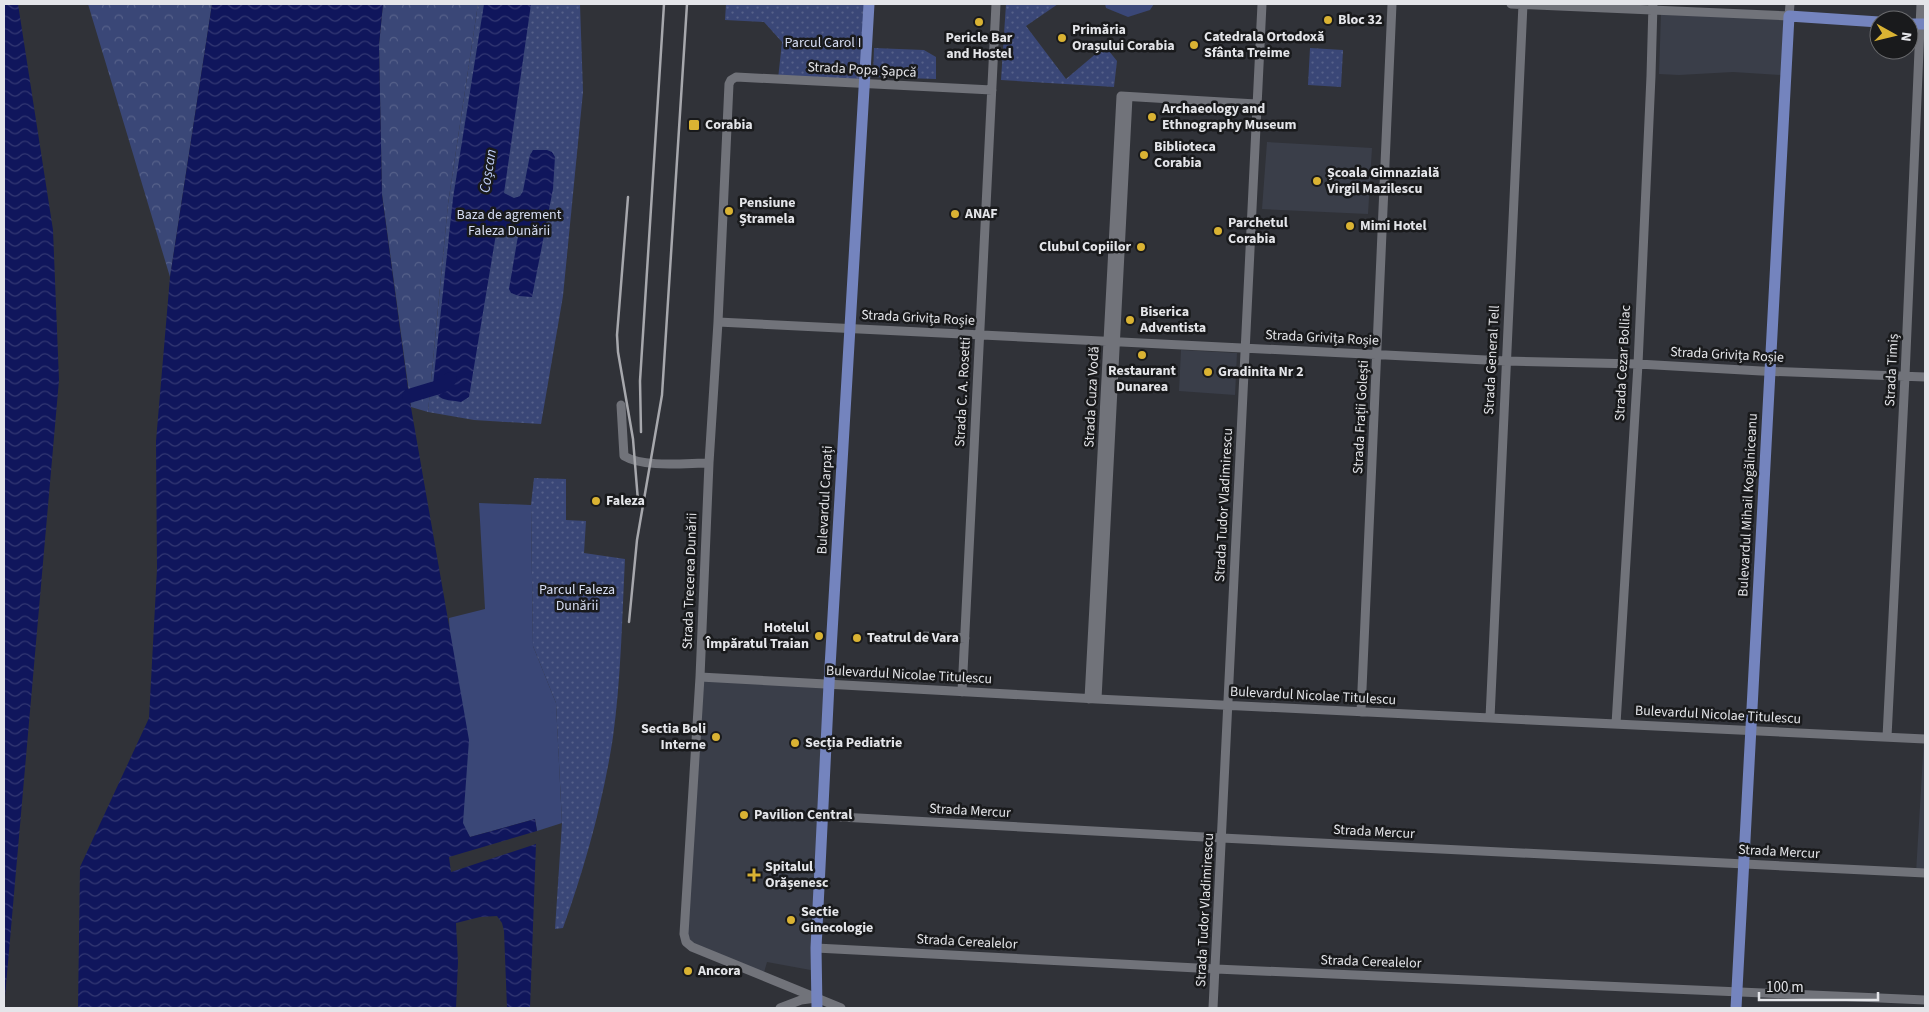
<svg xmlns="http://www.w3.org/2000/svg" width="1929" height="1012" font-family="'Source Sans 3',sans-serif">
  <defs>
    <pattern id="forest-crowns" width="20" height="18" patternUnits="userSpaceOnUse" patternTransform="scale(1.25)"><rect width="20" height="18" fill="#3a4777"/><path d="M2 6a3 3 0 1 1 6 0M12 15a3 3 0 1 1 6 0" fill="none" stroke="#56618a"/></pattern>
    <pattern id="park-dots" width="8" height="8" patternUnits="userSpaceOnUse" patternTransform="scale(1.25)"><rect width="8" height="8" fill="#3a4777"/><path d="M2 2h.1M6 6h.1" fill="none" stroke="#56618a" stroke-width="1.8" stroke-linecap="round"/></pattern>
    <pattern id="water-waves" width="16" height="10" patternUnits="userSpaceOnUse" patternTransform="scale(1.25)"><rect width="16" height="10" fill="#10165c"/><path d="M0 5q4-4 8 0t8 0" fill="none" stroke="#333873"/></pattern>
  </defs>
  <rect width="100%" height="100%" fill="#303238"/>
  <path fill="#3a3e49" d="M1661,14L1789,16L1782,75L1733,72L1679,75L1659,74Z
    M1267,142L1372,148L1368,214L1262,209Z
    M1181,350L1237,353L1235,395L1179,391Z
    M700,677L829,684L816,971L767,962L763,976L686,942Z
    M1924,739H1925V873H1916Z"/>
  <path fill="#3a4777" d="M1105,4H1154L1150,10L1128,17L1106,8Z
    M479,503L531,505L533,646L556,703L562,823L537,831L535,819L470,837L459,821L449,618L485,609Z"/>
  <path fill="url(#forest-crowns)" d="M88,4H212L170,277Z
    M383,4H478L448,204L428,412L411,407L382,194L379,45Z"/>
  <path fill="url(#park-dots)" d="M478,4H580L583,92L563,296L541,424L474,420L428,412L448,204Z
    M726,4H869L865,84L778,79L782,42L764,22L725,20Z
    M1006,4H1058L1026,26L1066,79L1105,46L1117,61L1114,87L1001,80Z
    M874,48L924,50L936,57V79L873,77Z
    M1310,48L1343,50L1341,87L1308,85Z
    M534,478L566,479V520L586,521L584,553L625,559C622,619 621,679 613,737C603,802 585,867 563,928L555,929L562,823L556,703L533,646L531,505Z"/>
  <path fill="url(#water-waves)" d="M4,4H18L53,230L59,380L4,1008Z
    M212,4H383L379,45L382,195L409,396L469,740L463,823L470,837L535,819L537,831L449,857L451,872L536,844L530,1008H507L504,931L502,923L497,916L480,917L456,923L458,962L456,1008H78L80,867L149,718L157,569L156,441L170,277Z
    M484,4H531L504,193L514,198L520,196L523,191L530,155L533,150H547L552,152L555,157L553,189L532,297L519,296L511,293L509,289L518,236L505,231L496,234L469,397L461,402C445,399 438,402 433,385L453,198Z"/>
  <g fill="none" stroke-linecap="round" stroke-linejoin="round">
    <path stroke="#10165c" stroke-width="14" d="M409,396L442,386L450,379"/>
    <path stroke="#71737a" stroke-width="9" d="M1511,4L1789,16L1790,4
      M718,322L1506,361L1638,364L1761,371L1925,377
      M621,405L624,456C644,468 686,463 709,463
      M924,636L965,638
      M700,677L1097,699L1925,739
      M962,692L996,4
      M1089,699L1121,96L1256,104
      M1097,699L1128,97
      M1361,712L1392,4
      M1490,718L1523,4
      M1616,724L1638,364L1651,76L1653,4
      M1887,737L1905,376L1921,4
      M822,816L1222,838L1925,873
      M816,948L1216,969L1925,1000
      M780,1008L801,1000L816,998
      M841,1008L692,947L686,942L684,934L700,677L709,463L718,322L729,84L731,80L736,77L992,90
      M1213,1008L1262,4"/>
    <path stroke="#7484be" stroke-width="11" d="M1909,24H1925
      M817,1008L816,948L829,684L869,4
      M1736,1008L1789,16L1879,22"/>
    <path stroke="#a7a8ad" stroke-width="2.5" d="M628,197L617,335L618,352L633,439L638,501
      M641,432L640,381L664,4
      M629,622L637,540L662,395L687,4"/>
  </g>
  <g fill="#dab333" stroke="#191a1c" stroke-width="2">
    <circle cx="1328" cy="20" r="5"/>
    <circle cx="979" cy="22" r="5"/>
    <circle cx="1062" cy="38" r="5"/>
    <circle cx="1194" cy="45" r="5"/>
    <circle cx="1152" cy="117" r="5"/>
    <rect x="688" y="119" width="12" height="12" rx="2.5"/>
    <circle cx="1144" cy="155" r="5"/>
    <circle cx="1317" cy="181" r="5"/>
    <circle cx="729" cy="211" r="5"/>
    <circle cx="955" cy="214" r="5"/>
    <circle cx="1350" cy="226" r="5"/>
    <circle cx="1218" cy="231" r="5"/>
    <circle cx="1141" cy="247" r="5"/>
    <circle cx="1130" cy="320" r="5"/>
    <circle cx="1142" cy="355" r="5"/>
    <circle cx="1208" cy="372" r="5"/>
    <circle cx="596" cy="501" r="5"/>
    <circle cx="819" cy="636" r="5"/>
    <circle cx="857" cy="638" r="5"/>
    <circle cx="716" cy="737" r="5"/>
    <circle cx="795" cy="743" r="5"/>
    <circle cx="744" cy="815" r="5"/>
    <path d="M751.5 867.5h5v5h5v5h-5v5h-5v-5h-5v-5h5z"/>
    <circle cx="791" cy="920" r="5"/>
    <circle cx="688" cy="971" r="5"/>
  </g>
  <g text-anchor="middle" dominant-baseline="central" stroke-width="5" stroke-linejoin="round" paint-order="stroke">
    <g font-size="14" font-weight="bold" fill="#e4e5e9" stroke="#191a1c" text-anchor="start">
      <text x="1338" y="20">Bloc 32</text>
      <text x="1072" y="30">Primăria<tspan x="1072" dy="16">Orașului Corabia</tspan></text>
      <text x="1204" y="37">Catedrala Ortodoxă<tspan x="1204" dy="16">Sfânta Treime</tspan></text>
      <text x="979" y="38" text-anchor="middle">Pericle Bar<tspan x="979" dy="16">and Hostel</tspan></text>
      <text x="1162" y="109">Archaeology and<tspan x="1162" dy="16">Ethnography Museum</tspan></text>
      <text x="705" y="125">Corabia</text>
      <text x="1154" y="147">Biblioteca<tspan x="1154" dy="16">Corabia</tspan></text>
      <text x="1327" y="173">Școala Gimnazială<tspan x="1327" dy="16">Virgil Mazilescu</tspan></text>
      <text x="739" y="203">Pensiune<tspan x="739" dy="16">Ștramela</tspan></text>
      <text x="965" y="214">ANAF</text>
      <text x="1228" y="223">Parchetul<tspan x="1228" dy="16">Corabia</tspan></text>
      <text x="1360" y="226">Mimi Hotel</text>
      <text x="1131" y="247" text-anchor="end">Clubul Copiilor</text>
      <text x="1140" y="312">Biserica<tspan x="1140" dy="16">Adventista</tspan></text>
      <text x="1142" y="371" text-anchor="middle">Restaurant<tspan x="1142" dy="16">Dunarea</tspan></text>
      <text x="1218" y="372">Gradinita Nr 2</text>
      <text x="606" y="501">Faleza</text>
      <text x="809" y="628" text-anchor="end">Hotelul<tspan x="809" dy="16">Împăratul Traian</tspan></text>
      <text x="867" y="638">Teatrul de Vara</text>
      <text x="706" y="729" text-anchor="end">Sectia Boli<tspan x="706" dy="16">Interne</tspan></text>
      <text x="805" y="743">Secția Pediatrie</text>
      <text x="754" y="815">Pavilion Central</text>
      <text x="765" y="867">Spitalul<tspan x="765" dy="16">Orășenesc</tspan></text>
      <text x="801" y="912">Sectie<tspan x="801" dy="16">Ginecologie</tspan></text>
      <text x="698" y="971">Ancora</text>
    </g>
    <g font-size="14" fill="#d7def4" stroke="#191a1c">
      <text x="823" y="43">Parcul Carol I</text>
      <text x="509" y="215">Baza de agrement<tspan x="509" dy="16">Faleza Dunării</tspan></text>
      <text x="577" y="590">Parcul Faleza<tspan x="577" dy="16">Dunării</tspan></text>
    </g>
    <g font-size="14" fill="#e4e5e9" stroke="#191a1c">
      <text transform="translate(862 70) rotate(3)">Strada Popa Șapcă</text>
      <text transform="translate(918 318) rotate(3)">Strada Grivița Roșie</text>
      <text transform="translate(1322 338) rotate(3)">Strada Grivița Roșie</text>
      <text transform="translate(1727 355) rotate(3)">Strada Grivița Roșie</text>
      <text transform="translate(1492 360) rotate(-87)">Strada General Tell</text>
      <text transform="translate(1623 363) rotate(-87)">Strada Cezar Bolliac</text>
      <text transform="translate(1892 370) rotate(-87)">Strada Timiș</text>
      <text transform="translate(963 392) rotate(-87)">Strada C. A. Rosetti</text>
      <text transform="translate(1092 397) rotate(-87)">Strada Cuza Vodă</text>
      <text transform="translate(1361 417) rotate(-87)">Strada Frații Golești</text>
      <text transform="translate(825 500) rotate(-87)">Bulevardul Carpați</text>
      <text transform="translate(1224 505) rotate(-87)">Strada Tudor Vladimirescu</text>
      <text transform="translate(1748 505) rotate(-87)">Bulevardul Mihail Kogălniceanu</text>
      <text transform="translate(690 581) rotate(-88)">Strada Trecerea Dunării</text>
      <text transform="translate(909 675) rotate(3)">Bulevardul Nicolae Titulescu</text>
      <text transform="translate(1313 696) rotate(3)">Bulevardul Nicolae Titulescu</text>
      <text transform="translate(1718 715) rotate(3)">Bulevardul Nicolae Titulescu</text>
      <text transform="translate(970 811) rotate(3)">Strada Mercur</text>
      <text transform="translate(1374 832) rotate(3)">Strada Mercur</text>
      <text transform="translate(1779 852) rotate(3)">Strada Mercur</text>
      <text transform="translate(1205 910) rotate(-87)">Strada Tudor Vladimirescu</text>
      <text transform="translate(967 942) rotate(3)">Strada Cerealelor</text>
      <text transform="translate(1371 962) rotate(2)">Strada Cerealelor</text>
    </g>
    <g font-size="15" font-style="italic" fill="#c1d0fa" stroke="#191a1c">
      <text transform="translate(488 171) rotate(-81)">Coșcan</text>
    </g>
  </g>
  <rect width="1929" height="1012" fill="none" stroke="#e4e5e9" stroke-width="10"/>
  <g transform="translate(1894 35) rotate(98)"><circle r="24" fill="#191a1c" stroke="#6a6b6e"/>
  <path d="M0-4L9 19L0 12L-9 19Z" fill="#dab333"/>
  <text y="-8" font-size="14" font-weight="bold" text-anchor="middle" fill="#e4e5e9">N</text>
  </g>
  <path d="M1759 992v8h119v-8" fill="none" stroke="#e4e5e9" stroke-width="2.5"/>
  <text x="1766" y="992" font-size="15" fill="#e4e5e9" stroke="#191a1c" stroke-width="4" paint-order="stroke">100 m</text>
</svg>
